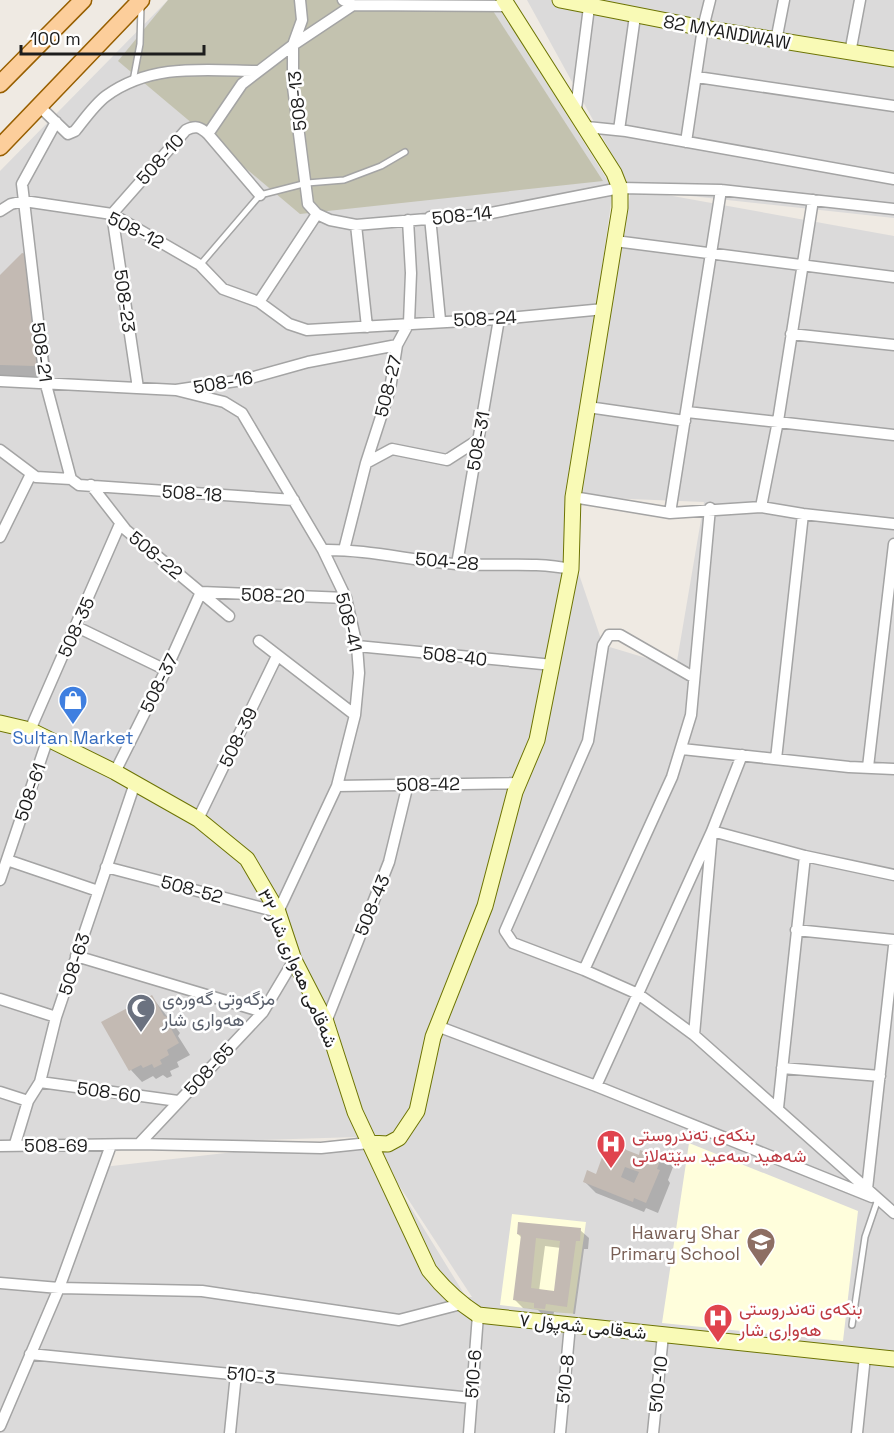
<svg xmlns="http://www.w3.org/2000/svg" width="894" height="1433" font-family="'Space Grotesk',Vazirmatn,sans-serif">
  <rect width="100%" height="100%" fill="#efeae3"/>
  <path fill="#dbdada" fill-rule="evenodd" d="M168,0H495L613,189L565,533L603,645L676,667L704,502L581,497L631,189L527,0H894V218L645,191L894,236V1433H0V171ZM356,1137V1138L103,1167L111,1145ZM384,1164H385L472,1297H466Z"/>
  <path fill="#fffedc" d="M689,1143L858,1211L843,1341L662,1323Z
    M512,1214L586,1222L573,1314L500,1305Z"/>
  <path fill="#c3c2af" d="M168,0H486L603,181L300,214L118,61Z"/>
  <path fill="#0003" fill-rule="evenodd" d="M37,267L51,372L46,377L0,376V277Z
    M152,997L180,1033L178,1036L190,1055L177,1062L179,1067L170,1071L172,1076L167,1078L163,1075L156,1079L153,1076L142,1082L131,1070Z
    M620,1144L629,1153L639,1157L662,1156L673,1167L668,1180L670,1183L658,1213L646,1208L644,1212L596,1193L584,1181L597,1176Z
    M580,1230L589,1238L588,1249H584L575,1314L554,1312L553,1317L544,1316L538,1310L523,1308L515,1300L522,1238L518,1234ZM545,1246L561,1248L555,1293L539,1291Z"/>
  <path fill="#c3bab3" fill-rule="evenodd" d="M22,253L26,254L40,360L34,366L0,365V275Z
    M152,995L164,1016L170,1018L168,1023L179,1043L167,1050L169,1055L160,1060L162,1064L154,1068L152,1064L143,1068L141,1065L129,1071L101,1022Z
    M609,1138L621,1142L619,1147L639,1155L640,1150L649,1153L651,1150L662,1155L657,1169L660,1170L646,1203L634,1198L633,1202L583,1182L587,1170L596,1174ZM625,1167L639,1172L634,1183L621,1177Z
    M518,1222L581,1228L580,1241H576L567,1307L546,1304L545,1309L534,1308V1303L513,1300L521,1235L517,1234ZM536,1238L560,1241L554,1291L531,1288Z"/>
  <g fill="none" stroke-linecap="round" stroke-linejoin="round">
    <g stroke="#a4a4a4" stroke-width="8">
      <path id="lane" d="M133,81L140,44L141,5
        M200,265L260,195L307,183L344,180L381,166L405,152
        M852,1325L865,1237L878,1199"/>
    </g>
    <g stroke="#a4a4a4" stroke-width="13">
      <path id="street" d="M300,0L302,20L293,45V87L308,204L317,214L330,220L356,225L486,214L620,188L721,190L894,209
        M343,0L353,5L509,6
        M776,41L784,0
        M850,53L860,0
        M697,77L894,106
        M39,106L68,134L75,131C84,120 94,105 106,96C151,63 204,70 257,71
        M576,109L589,7
        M56,122L22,184L45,381L71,479L79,485L294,500
        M587,127L626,131L894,179
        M619,130L635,16
        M208,134L242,84L293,45L353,5
        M686,142L703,28L710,0
        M0,211L11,204L24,201L112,214L200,265L223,289L259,302L289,324L307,330L499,319L604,309
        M430,217L440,320
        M356,225L367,327
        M615,241L894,277
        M259,302L317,214
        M791,334L894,345
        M0,381L176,390L243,380L308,362L397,345
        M138,388L112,214L186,130C196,125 200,127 208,134L260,195
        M588,407L685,421
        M687,412L894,435
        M0,450L36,477L71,479
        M366,463L392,449L447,460L478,440
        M91,485L126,530L229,616
        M573,497L670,513L761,507L803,514L894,524
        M761,507L778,421L813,200
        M670,513L721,190
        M0,537L31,474
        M323,550C368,549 412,561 456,564C495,567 533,561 571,569
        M344,550L366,463L390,389L397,345L409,323L411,273L408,220
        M457,564L499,319
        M77,627L166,670
        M259,641L355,715
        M357,646L553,665
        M693,677L620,635H609L603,645L588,741L505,931L513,943L584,970L638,994L656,1007L694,1035L894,1213
        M30,730L120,524
        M682,749L849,767L894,769
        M776,759L803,514
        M868,767L894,544
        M115,772L166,670L201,592L346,598
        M337,786L518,783
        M198,819L277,656
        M7,860L98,891
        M106,867L278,912L337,786L355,715L359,673L357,646L346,598L323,550L242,413L224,402L176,390
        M0,880L48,738
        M796,930L894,940
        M76,956L263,1012
        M584,970L672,777L691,715L710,508
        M0,999L56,1017
        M326,1022L389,862L408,784
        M437,1026L596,1086L872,1197
        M694,1035L712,831L742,755
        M782,1068L880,1076
        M40,1082L178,1101
        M596,1086L712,831L805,856L894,875
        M0,1092L28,1101
        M778,1108L805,856
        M15,1144L28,1101L40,1082L56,1017L135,783
        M139,1144L263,1012L294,960
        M0,1146L139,1144L321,1148L369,1143
        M867,1189L894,946
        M0,1283L59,1288L202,1291L399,1320L461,1304
        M30,1354L472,1398
        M0,1426L59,1288L111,1145
        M230,1433L236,1374
        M469,1433L478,1315
        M560,1433L570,1325
        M653,1433L663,1335
        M857,1433L865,1356"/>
    </g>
    <g stroke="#6d7404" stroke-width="17">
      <path id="secondary" d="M560,0L703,28L894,59
        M0,723L30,730L115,772L198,819L247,859L278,912L294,960L326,1022L355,1112L429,1270C444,1289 458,1302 478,1315L894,1359
        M369,1143L388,1144L399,1138L417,1111L433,1037L485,906L515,792L537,740L571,569L573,497L620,208V188L614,173L504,0"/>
    </g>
    <g stroke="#975f00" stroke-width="19">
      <path id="primary" d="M0,84L83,0
        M0,147L141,0"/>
    </g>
    <use href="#lane" stroke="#fff" stroke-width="5"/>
    <use href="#street" stroke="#fff" stroke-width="10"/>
    <use href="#secondary" stroke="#f9fab6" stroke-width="15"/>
    <use href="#primary" stroke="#fcce9b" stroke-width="16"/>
  </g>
  <defs>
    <g id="shop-pin" transform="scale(1.5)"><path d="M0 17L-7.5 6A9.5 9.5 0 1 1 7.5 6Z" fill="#3f7fe0" stroke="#fff"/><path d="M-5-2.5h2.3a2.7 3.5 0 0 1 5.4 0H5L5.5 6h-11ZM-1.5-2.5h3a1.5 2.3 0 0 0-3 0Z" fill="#fff"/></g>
    <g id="mosque-pin" transform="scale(1.5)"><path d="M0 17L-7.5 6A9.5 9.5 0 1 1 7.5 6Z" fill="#6b7280" stroke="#fff"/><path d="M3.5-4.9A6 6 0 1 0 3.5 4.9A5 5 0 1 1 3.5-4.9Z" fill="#fff"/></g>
    <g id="hospital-pin" transform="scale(1.5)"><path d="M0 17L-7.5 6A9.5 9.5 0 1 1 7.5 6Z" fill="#e0444e" stroke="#fff"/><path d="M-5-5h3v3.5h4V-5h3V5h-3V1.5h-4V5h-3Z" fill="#fff"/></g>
    <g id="school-pin" transform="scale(1.5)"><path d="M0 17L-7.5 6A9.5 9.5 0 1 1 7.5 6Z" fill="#8d6e63" stroke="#fff"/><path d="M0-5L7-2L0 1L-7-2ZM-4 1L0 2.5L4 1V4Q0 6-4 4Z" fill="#fff"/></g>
  </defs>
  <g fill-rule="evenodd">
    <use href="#shop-pin" x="73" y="700"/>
    <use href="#mosque-pin" x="141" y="1008"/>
    <use href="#hospital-pin" x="611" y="1144"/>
    <use href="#school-pin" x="761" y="1242"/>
    <use href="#hospital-pin" x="718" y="1318"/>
  </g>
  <g text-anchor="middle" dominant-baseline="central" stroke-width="5" stroke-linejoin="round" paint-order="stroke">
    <g font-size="18" fill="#1d1d1d" stroke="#fff">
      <text transform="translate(727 32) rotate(10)">82 MYANDWAW</text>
      <text transform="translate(297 101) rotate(-96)">508-13</text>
      <text transform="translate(160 159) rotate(-48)">508-10</text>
      <text transform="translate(462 215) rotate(-6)">508-14</text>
      <text transform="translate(136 230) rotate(27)">508-12</text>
      <text transform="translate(125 301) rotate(82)">508-23</text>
      <text transform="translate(485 318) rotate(-3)">508-24</text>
      <text transform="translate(42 352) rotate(82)">508-21</text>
      <text transform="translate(223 382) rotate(-10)">508-16</text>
      <text transform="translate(388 386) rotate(-76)">508-27</text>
      <text transform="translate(478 441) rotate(-80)">508-31</text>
      <text transform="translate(192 493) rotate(4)">508-18</text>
      <text transform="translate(156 555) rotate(40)">508-22</text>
      <text transform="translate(447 561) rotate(5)">504-28</text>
      <text transform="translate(273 595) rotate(2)">508-20</text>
      <text transform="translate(349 622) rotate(76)">508-41</text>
      <text transform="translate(76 627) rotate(-66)">508-35</text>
      <text transform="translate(455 656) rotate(6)">508-40</text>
      <text transform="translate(159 683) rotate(-64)">508-37</text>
      <text transform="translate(238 737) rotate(-64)">508-39</text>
      <text transform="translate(428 784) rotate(-1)">508-42</text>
      <text transform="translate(30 792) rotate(-71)">508-61</text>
      <text transform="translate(192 889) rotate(15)">508-52</text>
      <text transform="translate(372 905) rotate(-68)">508-43</text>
      <text transform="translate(74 964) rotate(-72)">508-63</text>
      <text transform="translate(298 968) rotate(66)">شەقامی هەواری شار ٣٢</text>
      <text transform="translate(209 1069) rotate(-47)">508-65</text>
      <text transform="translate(109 1092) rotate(8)">508-60</text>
      <text x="56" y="1145">508-69</text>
      <text transform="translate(583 1326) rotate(6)">شەقامی شەپۆل ٧</text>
      <text transform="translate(473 1374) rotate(-86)">510-6</text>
      <text transform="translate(251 1375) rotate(6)">510-3</text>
      <text transform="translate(565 1379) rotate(-84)">510-8</text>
      <text transform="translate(658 1384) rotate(-84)">510-10</text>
    </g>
    <g font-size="18" fill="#366cbe" stroke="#fff">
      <text x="73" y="737">Sultan Market</text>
    </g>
    <g font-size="18" fill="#5b616d" stroke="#fff" text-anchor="start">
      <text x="162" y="998">مزگەوتی گەورەی<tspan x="162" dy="21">هەواری شار</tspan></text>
    </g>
    <g font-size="18" fill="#be3a42" stroke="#fff" text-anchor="start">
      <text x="632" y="1134">بنکەی تەندروستی<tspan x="632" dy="21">شەهید سەعید سێتەلانی</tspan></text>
      <text x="739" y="1308">بنکەی تەندروستی<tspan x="739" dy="21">هەواری شار</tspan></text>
    </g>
    <g font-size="18" fill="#785e54" stroke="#fff" text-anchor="end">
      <text x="740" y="1232">Hawary Shar<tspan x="740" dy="21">Primary School</tspan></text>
    </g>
  </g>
  <path d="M21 45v9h183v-9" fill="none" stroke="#1d1d1d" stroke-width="3"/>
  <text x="30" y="45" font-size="18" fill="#1d1d1d" stroke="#ffffff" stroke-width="4.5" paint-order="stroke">100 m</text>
</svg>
